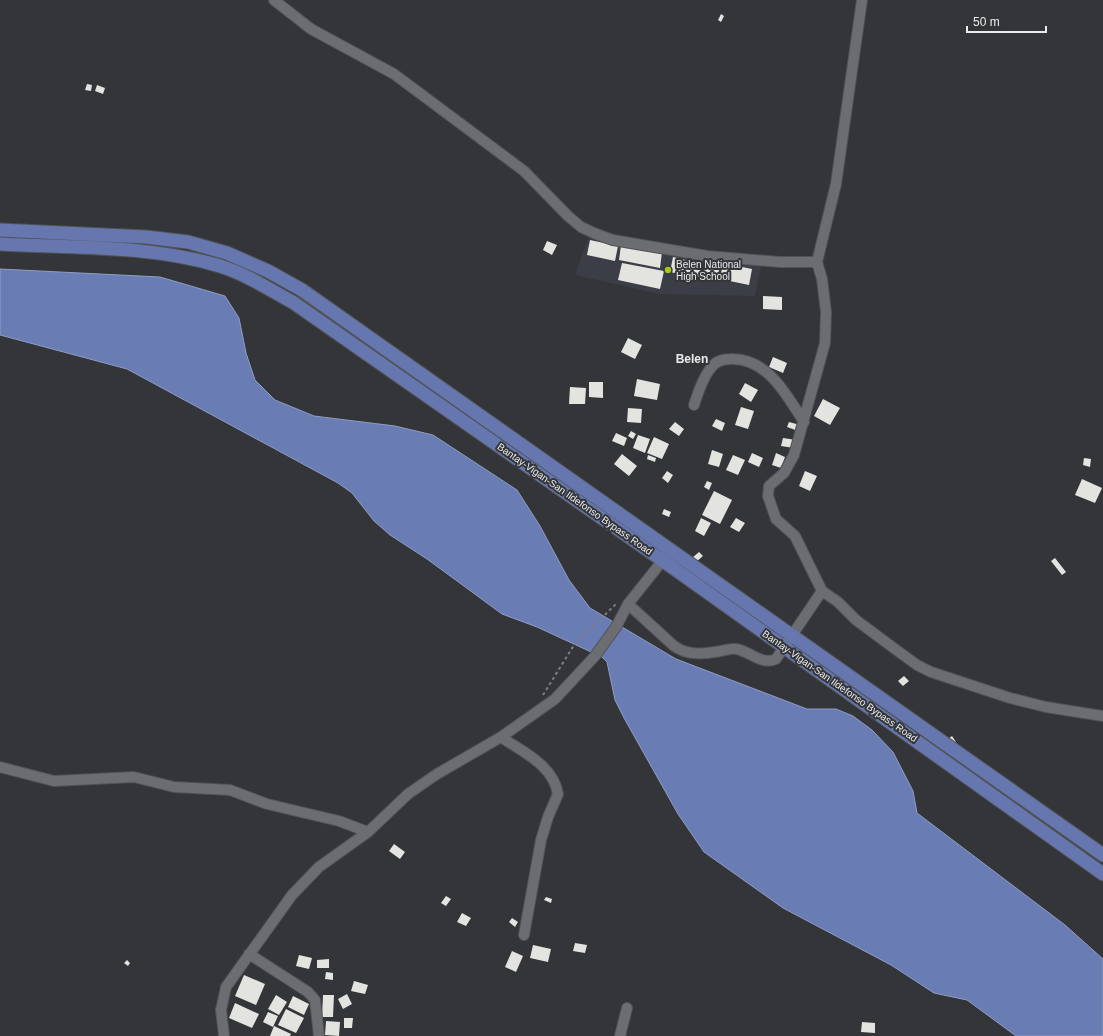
<svg xmlns="http://www.w3.org/2000/svg" width="1103" height="1036" font-family="Arial,sans-serif">
  <rect width="100%" height="100%" fill="#333538"/>
  <path fill="#3b3e46" d="M589,236L761,265L755,296L660,294L575,275Z"/>
  <path fill="#697cb3" stroke="#909dc4" d="M0,269L160,277L225,296L239,318L246,353L255,380L275,400L314,416L395,426L433,435L517,490L540,526L569,580L590,608L676,659L807,709H836L853,716L872,730L893,752L913,791L917,813L1065,925L1103,959V1036H1016L967,1000L934,993L891,965L783,908L704,852L678,814L624,718L615,700L607,662L602,657L537,627L502,614L427,559L390,535L374,521L352,493L338,483L127,369L0,335Z"/>
  <path fill="#e3e4e0" d="M721,14L724,16L721,22L718,20Z
    M87,84L92,85L91,91L85,90Z
    M97,85L105,88L103,94L95,91Z
    M590,240L618,246L615,261L587,255Z
    M547,241L557,245L552,255L543,250Z
    M621,245L662,252L660,268L619,260Z
    M673,257L702,264L699,278L670,272Z
    M622,263L664,271L660,289L618,280Z
    M706,263L720,265L717,280L702,277Z
    M723,263L752,269L749,285L720,279Z
    M763,296L782,297V310L763,309Z
    M628,338L642,345L635,359L621,352Z
    M773,357L787,363L783,373L769,367Z
    M637,379L660,384L657,400L634,396Z
    M589,382H603V398L589,397Z
    M745,383L758,390L751,402L739,394Z
    M570,387L586,388L585,404H569Z
    M823,399L840,408L830,425L814,416Z
    M741,407L754,411L748,429L735,425Z
    M628,408L642,409L641,423L627,422Z
    M716,419L725,423L722,431L712,426Z
    M675,422L684,429L679,436L669,429Z
    M789,422L800,425L798,431L787,427Z
    M631,431L636,434L633,439L628,436Z
    M616,433L627,438L624,446L612,441Z
    M638,435L650,439L645,453L633,448Z
    M654,437L669,444L662,459L647,453Z
    M783,438L796,440L794,448L781,446Z
    M712,450L723,454L719,467L708,464Z
    M752,453L763,458L759,467L748,462Z
    M776,453L785,457L781,468L772,465Z
    M622,454L637,466L629,476L614,464Z
    M648,455L656,458L655,462L647,459Z
    M733,455L745,460L738,475L726,470Z
    M1084,458L1091,459L1090,467L1083,465Z
    M667,471L673,475L668,483L662,478Z
    M805,471L817,476L810,491L799,486Z
    M1082,479L1102,488L1095,503L1075,495Z
    M707,481L712,483L709,490L704,487Z
    M714,491L732,500L720,524L702,515Z
    M664,509L671,512L669,517L662,514Z
    M701,518L711,523L704,536L695,531Z
    M736,518L745,523L739,532L730,527Z
    M699,552L703,556L696,562L692,558Z
    M1055,558L1066,572L1062,575L1051,561Z
    M904,676L909,681L903,686L898,681Z
    M952,736L956,742L951,746L947,740Z
    M394,844L405,852L400,859L389,851Z
    M446,896L451,899L446,906L441,903Z
    M546,897L552,899L551,903L544,900Z
    M462,913L471,918L466,926L457,922Z
    M512,918L518,922L515,927L509,922Z
    M575,943L587,945L585,953L573,951Z
    M533,945L551,949L548,962L530,958Z
    M512,951L523,956L516,972L505,967Z
    M299,955L312,958L309,969L296,966Z
    M329,959V968H317V960Z
    M127,960L130,963L128,966L124,963Z
    M326,972L333,973V980L325,979Z
    M244,975L265,984L256,1005L235,996Z
    M354,981L368,985L365,994L351,991Z
    M347,994L352,1004L343,1009L338,999Z
    M276,995L287,1002L279,1015L268,1009Z
    M323,995H334L333,1017H322Z
    M293,996L309,1004L304,1015L288,1007Z
    M235,1003L259,1014L252,1028L229,1018Z
    M286,1009L304,1018L296,1033L278,1025Z
    M268,1012L278,1016L273,1027L263,1022Z
    M344,1018H353L352,1028H344Z
    M326,1021L340,1022L339,1036L325,1035Z
    M862,1022L875,1023V1033L861,1032Z
    M274,1026L291,1034L290,1036H270Z"/>
  <g fill="none" stroke-linecap="round" stroke-linejoin="round">
    <g stroke="#515255" stroke-width="12">
      <path id="minor" d="M274,0L311,29L394,74L524,171L568,216L581,227L596,234L613,240L707,256L780,262H817
        M694,405C698,393 702,379 710,369C715,361 723,359 731,359C768,358 787,396 804,422
        M822,591L838,602L856,620L895,649L917,665L931,672L1010,698L1046,707L1103,716
        M628,604L674,646C688,656 704,654 721,651C726,650 732,648 736,649C750,651 762,666 776,659L822,591L795,536L776,519L768,496L769,486L784,473L794,455L825,343L826,312L822,279L817,262L836,184L862,0
        M501,737C523,752 553,765 558,794L548,817L541,840L524,935
        M0,767L54,781L134,777L174,787L230,790L267,804L339,821L368,832
        M249,954L308,992L315,1000L319,1036
        M224,1036L221,1010L226,987L292,895L319,867L368,832L408,794L437,774L501,737L555,699L595,656L616,627L628,604L667,555
        M620,1036L627,1008"/>
    </g>
    <g stroke="#515255" stroke-width="15">
      <path id="major" d="M0,230L146,237L188,242L227,253L268,271L302,290L1103,855
        M0,244C73,248 150,245 220,266C246,274 270,290 294,303L662,560L1103,874"/>
    </g>
    <path stroke="#7d7e81" stroke-width="2" stroke-dasharray="3 3" stroke-linecap="butt" d="M543,695L574,645L616,604"/>
    <use href="#minor" stroke="#6c6d71" stroke-width="10"/>
    <use href="#major" stroke="#6677af" stroke-width="13"/>
  </g>
  <circle fill="#aac718" stroke="#333538" stroke-width="1.5" cx="668" cy="270" r="4"/>
  <g text-anchor="middle" dominant-baseline="central" stroke-width="4" stroke-linejoin="round" paint-order="stroke">
    <g font-size="10" fill="#eaebed" stroke="#333538" text-anchor="start">
      <text x="676" y="264">Belen National<tspan x="676" dy="12">High School</tspan></text>
    </g>
    <g font-size="10" fill="#eaebed" stroke="#333538">
      <text transform="translate(575 499) rotate(35)">Bantay-Vigan-San Ildefonso Bypass Road</text>
      <text transform="translate(840 686) rotate(35)">Bantay-Vigan-San Ildefonso Bypass Road</text>
    </g>
    <g font-size="12" font-weight="bold" fill="#eaebed" stroke="#333538">
      <text x="692" y="359">Belen</text>
    </g>
  </g>
  <path d="M967 26v6h79v-6" fill="none" stroke="#eaebed" stroke-width="2"/>
  <text x="973" y="26" font-size="12" fill="#eaebed" stroke="#333538" stroke-width="3" paint-order="stroke">50 m</text>
</svg>
